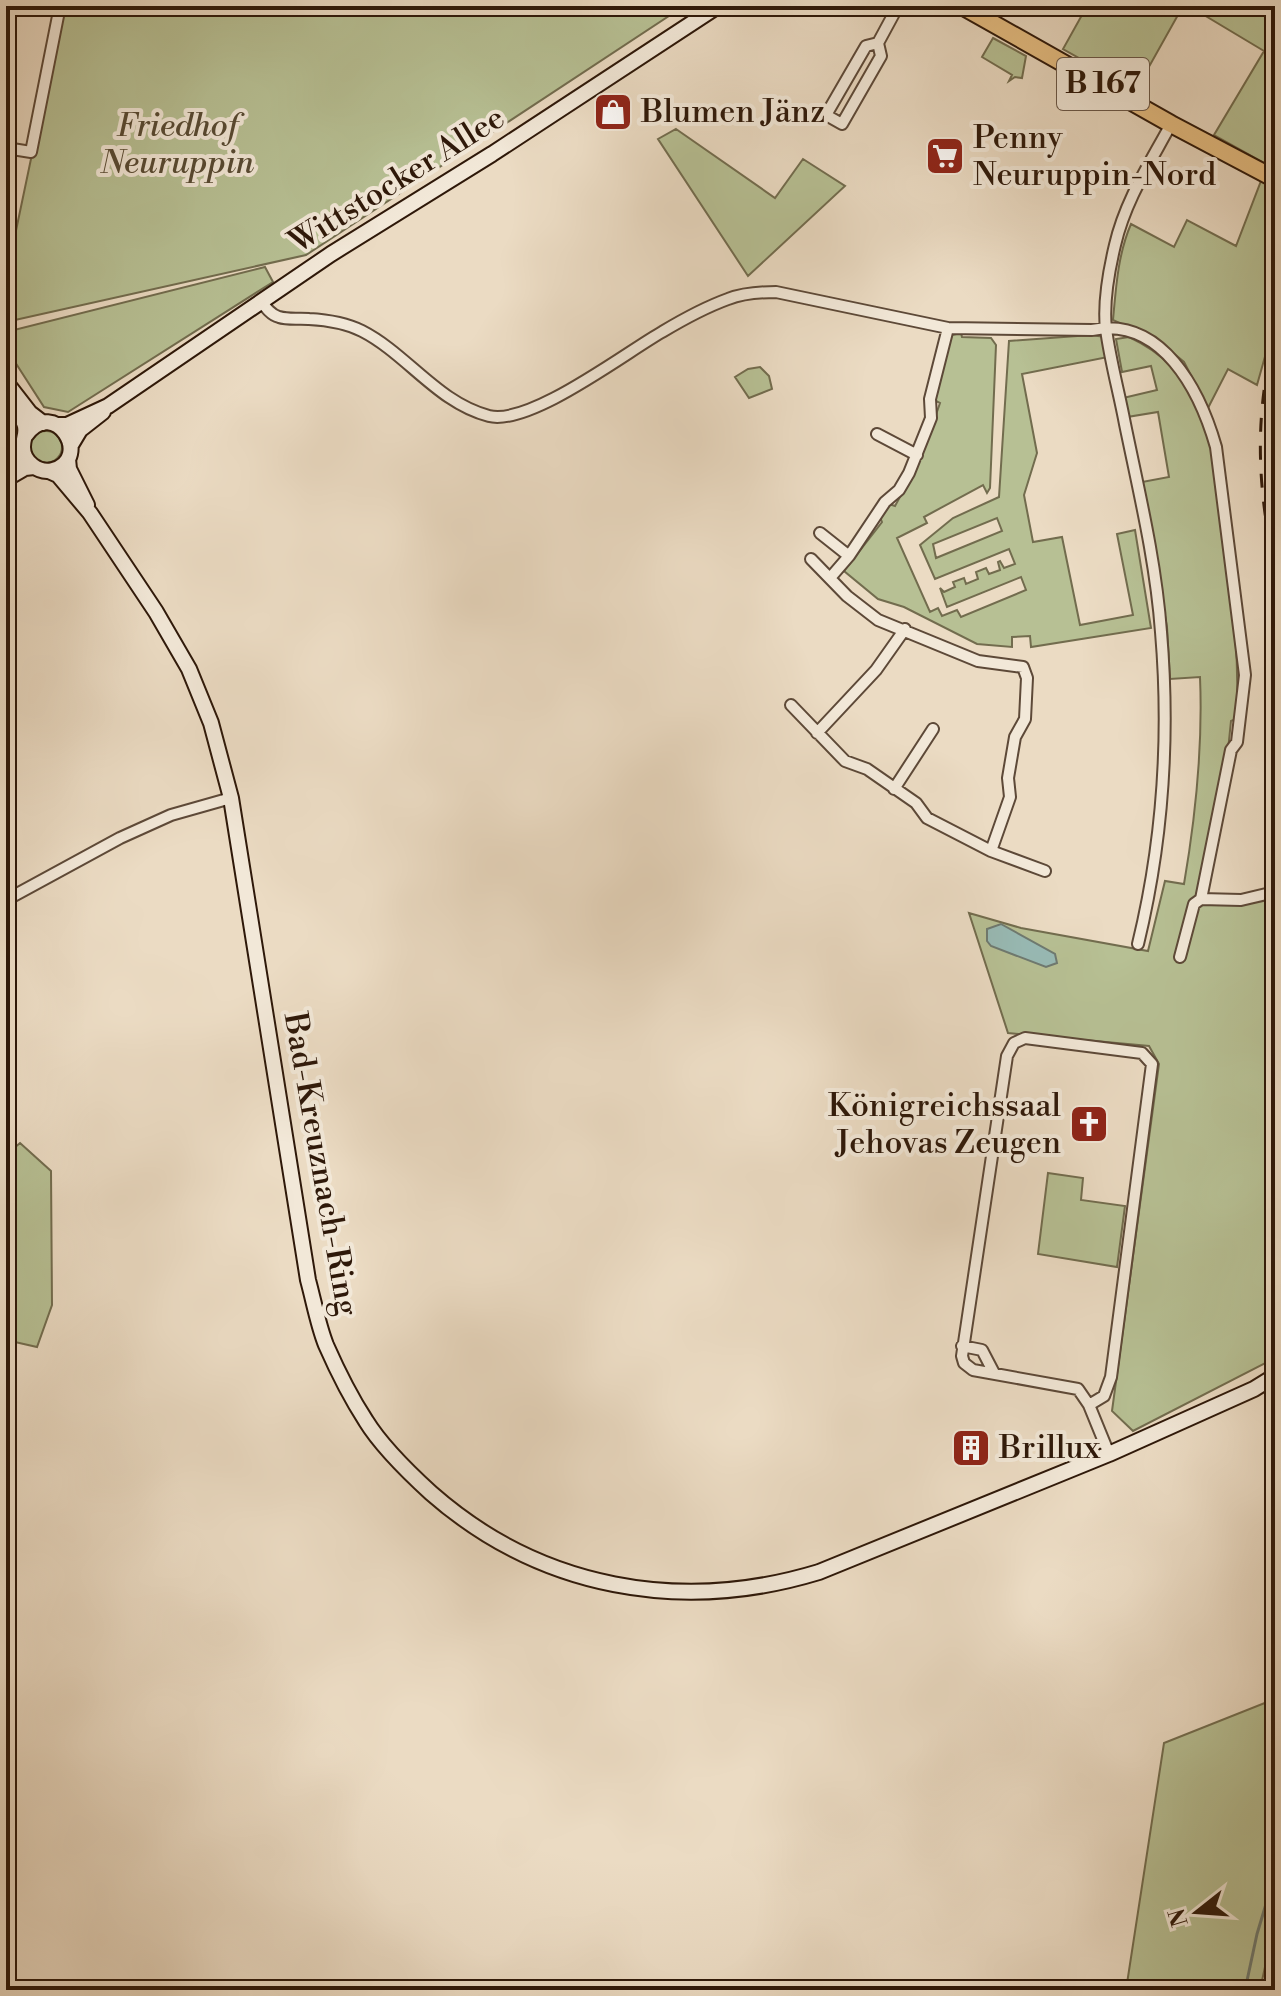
<svg xmlns="http://www.w3.org/2000/svg" width="1281" height="1996" font-family="'Libre Bodoni',serif">
  <rect width="100%" height="100%" fill="#ebdbc3"/>
  <filter id="stains"><feTurbulence type="fractalNoise" baseFrequency=".0025" numOctaves="4"/><feColorMatrix values="0 0 0 0 .2 0 0 0 0 .09 0 0 0 0 .02 0 0 0 .5 -.17"/></filter>
  <radialGradient id="worn" r=".72"><stop offset=".6" stop-color="#630" stop-opacity="0"/><stop offset="1" stop-color="#630" stop-opacity=".3"/></radialGradient>
  <path fill="#b7c094" stroke="#726c4e" stroke-width="2" fill-rule="evenodd" d="M63,6H684L306,255L6,322V292L12,265L9,264Z
    M1087,6H1183L1136,90L1063,49Z
    M1189,6H1275V169L1214,135L1264,51Z
    M993,38L1026,56L1022,78L1015,77L1009,81L1012,75L982,57Z
    M676,129L775,198L803,159L845,186L748,276L658,139Z
    M1261,181L1275,188V321L1257,385L1228,369L1208,408L1184,362L1160,342L1113,320C1116,287 1118,254 1131,224L1174,247L1187,220L1236,246Z
    M265,267L273,282L68,412L44,407L6,348V332Z
    M961,333L962,337L991,338L996,345L990,488L987,493L983,485L924,517L927,523L897,538L930,612L938,608L942,616L957,610L961,617L1026,590L1021,577L947,607L940,588L944,592L955,587L953,582L964,578L966,584L978,579L976,572L986,568L989,574L1000,570L998,562L1000,561L1004,568L1015,564L1009,549L935,579L920,545L953,518L999,497L1009,341L1091,335L1105,337L1108,357L1022,374L1037,453L1024,495L1033,542L1062,537L1080,625L1133,615L1117,534L1135,530L1151,628L1031,647L1030,636L1012,637V647L977,644L904,607L878,599L844,571L882,522L880,517L889,504L895,506L921,458L940,403L934,400L949,342L952,335ZM997,518L1002,531L936,558L933,544Z
    M1129,337C1163,353 1179,371 1196,405C1214,441 1216,484 1222,524C1230,589 1241,653 1236,719L1231,721L1226,770L1196,896L1191,902L1198,907L1204,902L1275,897V1358L1133,1431L1112,1411L1159,1064L1149,1046L1008,1033L969,913L1021,928L1148,951L1165,881L1184,884C1196,814 1203,747 1200,677L1170,679L1167,627L1142,482L1169,477L1158,412L1127,417L1123,398L1157,390L1151,366L1122,372L1116,339Z
    M760,367L769,376L772,389L749,398L735,377L748,369Z
    M30 447a16 16 0 1 1 32 0a16 16 0 1 1-32 0Z
    M20,1143L51,1171L52,1305L37,1347L6,1340V1312L12,1299L6,1297V1155Z
    M1048,1173L1083,1178L1081,1200L1125,1206L1117,1267L1038,1254Z
    M1275,1699V1921L1260,1990H1126L1164,1743Z"/>
  <path fill="#98bbb6" stroke="#6e7a71" stroke-width="2" d="M1001,924L1055,954L1057,963L1046,967L991,946L987,941V929Z"/>
  <g fill="none" stroke-linecap="round" stroke-linejoin="round">
    <path stroke="#6e7a71" stroke-width="3" d="M1245,1990L1257,1934L1275,1874"/>
    <g stroke="#5d4938" stroke-width="14">
      <path id="street" d="M878,43L881,56L842,124L826,115L866,46L878,43L898,6
        M6,148L31,152L60,6
        M261,301C266,308 271,315 279,317C288,320 300,318 309,319C328,320 346,323 362,331C407,354 438,403 489,416C530,426 625,353 662,332C682,320 706,307 728,299C743,293 760,292 776,292L948,328L1092,330C1162,316 1200,391 1216,447L1245,675L1237,742L1231,750L1201,899L1194,904L1180,957
        M877,434L917,455
        M820,533L849,556
        M811,559L847,596L878,620L978,661L1023,667L1027,678L1025,719L1015,737L1008,778L1010,797L991,851
        M830,578L849,556L885,502L899,490L909,473L931,418L930,399L948,328
        M791,705L845,761L867,769L916,803L927,818L991,851L1045,871
        M817,733L876,670L905,629
        M894,789L933,729
        M1201,899L1241,900L1275,892
        M6,900L120,838L171,815L231,798
        M1138,944C1163,841 1170,738 1161,632C1156,562 1139,492 1125,424C1119,392 1110,360 1106,329C1103,302 1109,270 1115,245C1125,201 1150,163 1171,124
        M962,1346L982,1350L994,1373
        M1089,1405L1104,1396L1111,1377L1152,1064L1142,1053L1025,1038L1014,1043L1007,1056L962,1356L964,1363L973,1370L1078,1389L1089,1405L1109,1454"/>
    </g>
    <g stroke="#2e1809" stroke-width="18">
      <path id="secondary" d="M9,386L30,413L43,423
        M6,390C11,401 19,411 24,423C28,432 23,437 23,447C23,462 39,474 53,470C94,458 54,396 26,435
        M58,425H67L108,406L331,254L492,154L718,6
        M71,445L80,430L103,412
        M68,459L69,469L87,505
        M6,467L18,457L23,448
        M49,471L58,475L90,513L156,612L189,669L211,723L231,798L308,1280C314,1302 318,1325 326,1345C337,1370 351,1398 366,1421C382,1447 408,1472 431,1493C540,1589 681,1614 819,1572L1109,1454L1254,1389L1275,1376
        M6,479L25,468L34,467"/>
    </g>
    <g stroke="#2e1809" stroke-width="20">
      <path id="primary" d="M962,6L1171,124L1275,179"/>
    </g>
    <use href="#street" stroke="#f2e8d8" stroke-width="10"/>
    <use href="#secondary" stroke="#f2e8d8" stroke-width="14"/>
    <use href="#primary" stroke="#e6be82" stroke-width="16"/>
    <path stroke="#2e1809" stroke-width="3" stroke-dasharray="14 14" stroke-linecap="butt" d="M1275,335C1254,415 1257,488 1275,568"/>
  </g>
  <defs>
    <g id="shop-square" transform="scale(2)"><rect x="-9" y="-9" width="18" height="18" rx="4" fill="#8f2418" stroke="#f2e8d8"/><path d="M-5-2.5h2.3a2.7 3.5 0 0 1 5.4 0H5L5.5 6h-11ZM-1.5-2.5h3a1.5 2.3 0 0 0-3 0Z" fill="#fff"/></g>
    <g id="supermarket-square" transform="scale(2)"><rect x="-9" y="-9" width="18" height="18" rx="4" fill="#8f2418" stroke="#f2e8d8"/><path d="M-6-5.5h2.5l.6 2H6L4.5 2H-2.5L-4.4-4H-6ZM-1.5 3.2a1.3 1.3 0 1 0 .1 0ZM3 3.2a1.3 1.3 0 1 0 .1 0Z" fill="#fff"/></g>
    <g id="church-square" transform="scale(2)"><rect x="-9" y="-9" width="18" height="18" rx="4" fill="#8f2418" stroke="#f2e8d8"/><path d="M-1.2-6h2.4v3.5h3.3v2.4h-3.3V6h-2.4V-.1h-3.3v-2.4h3.3Z" fill="#fff"/></g>
    <g id="building-square" transform="scale(2)"><rect x="-9" y="-9" width="18" height="18" rx="4" fill="#8f2418" stroke="#f2e8d8"/><path d="M-4-6H4V6H1V3H-1V6H-4ZM-2.5-4.3h1.7v1.8h-1.7ZM.8-4.3h1.7v1.8H.8ZM-2.5-1h1.7V.8h-1.7ZM.8-1h1.7V.8H.8Z" fill="#fff"/></g>
  </defs>
  <g fill-rule="evenodd">
    <use href="#shop-square" x="613" y="112"/>
    <use href="#supermarket-square" x="945" y="156"/>
    <use href="#church-square" x="1089" y="1124"/>
    <use href="#building-square" x="971" y="1448"/>
  </g>
  <g text-anchor="middle" dominant-baseline="central" stroke-width="8" stroke-linejoin="round" paint-order="stroke">
    <rect fill="#f2e8d8" stroke="#695647" stroke-width="2" x="1057" y="58" width="92" height="52" rx="6"/>
    <g font-size="30" font-weight="bold" fill="#2e1809">
      <text x="1103" y="84">B 167</text>
    </g>
    <g font-size="32" fill="#2e1809" stroke="#f2e8d8" text-anchor="start">
      <text x="641" y="112">Blumen Jänz</text>
      <text x="973" y="138">Penny<tspan x="973" dy="37">Neuruppin-Nord</tspan></text>
      <text x="1061" y="1106" text-anchor="end">Königreichssaal<tspan x="1061" dy="37">Jehovas Zeugen</tspan></text>
      <text x="999" y="1448">Brillux</text>
    </g>
    <g font-size="32" font-style="italic" fill="#574a33" stroke="#f2e8d8">
      <text x="177" y="126">Friedhof<tspan x="177" dy="37">Neuruppin</tspan></text>
    </g>
    <g font-size="32" fill="#2e1809" stroke="#f2e8d8">
      <text transform="translate(397 180) rotate(-32)">Wittstocker Allee</text>
      <text transform="translate(321 1164) rotate(80)">Bad-Kreuznach-Ring</text>
    </g>
  </g>
  <rect width="1281" height="1996" fill="none" stroke="#ebdbc3" stroke-width="32"/>
  <rect x="8" y="8" width="1265" height="1980" fill="none" stroke="#2e1809" stroke-width="4"/>
  <rect x="16" y="16" width="1249" height="1964" fill="none" stroke="#2e1809" stroke-width="2"/>
  <g transform="translate(1197 1912) rotate(253)" stroke="#f2e8d8" stroke-width="6" paint-order="stroke">
  <path d="M0-6L14 30L0 20L-14 30Z" fill="#2e1809"/>
  <text y="-12" font-size="22" font-weight="bold" text-anchor="middle" fill="#2e1809">N</text>
  </g>
  <rect width="100%" height="100%" filter="url(#stains)"/>
  <rect width="100%" height="100%" fill="url(#worn)"/>
</svg>
